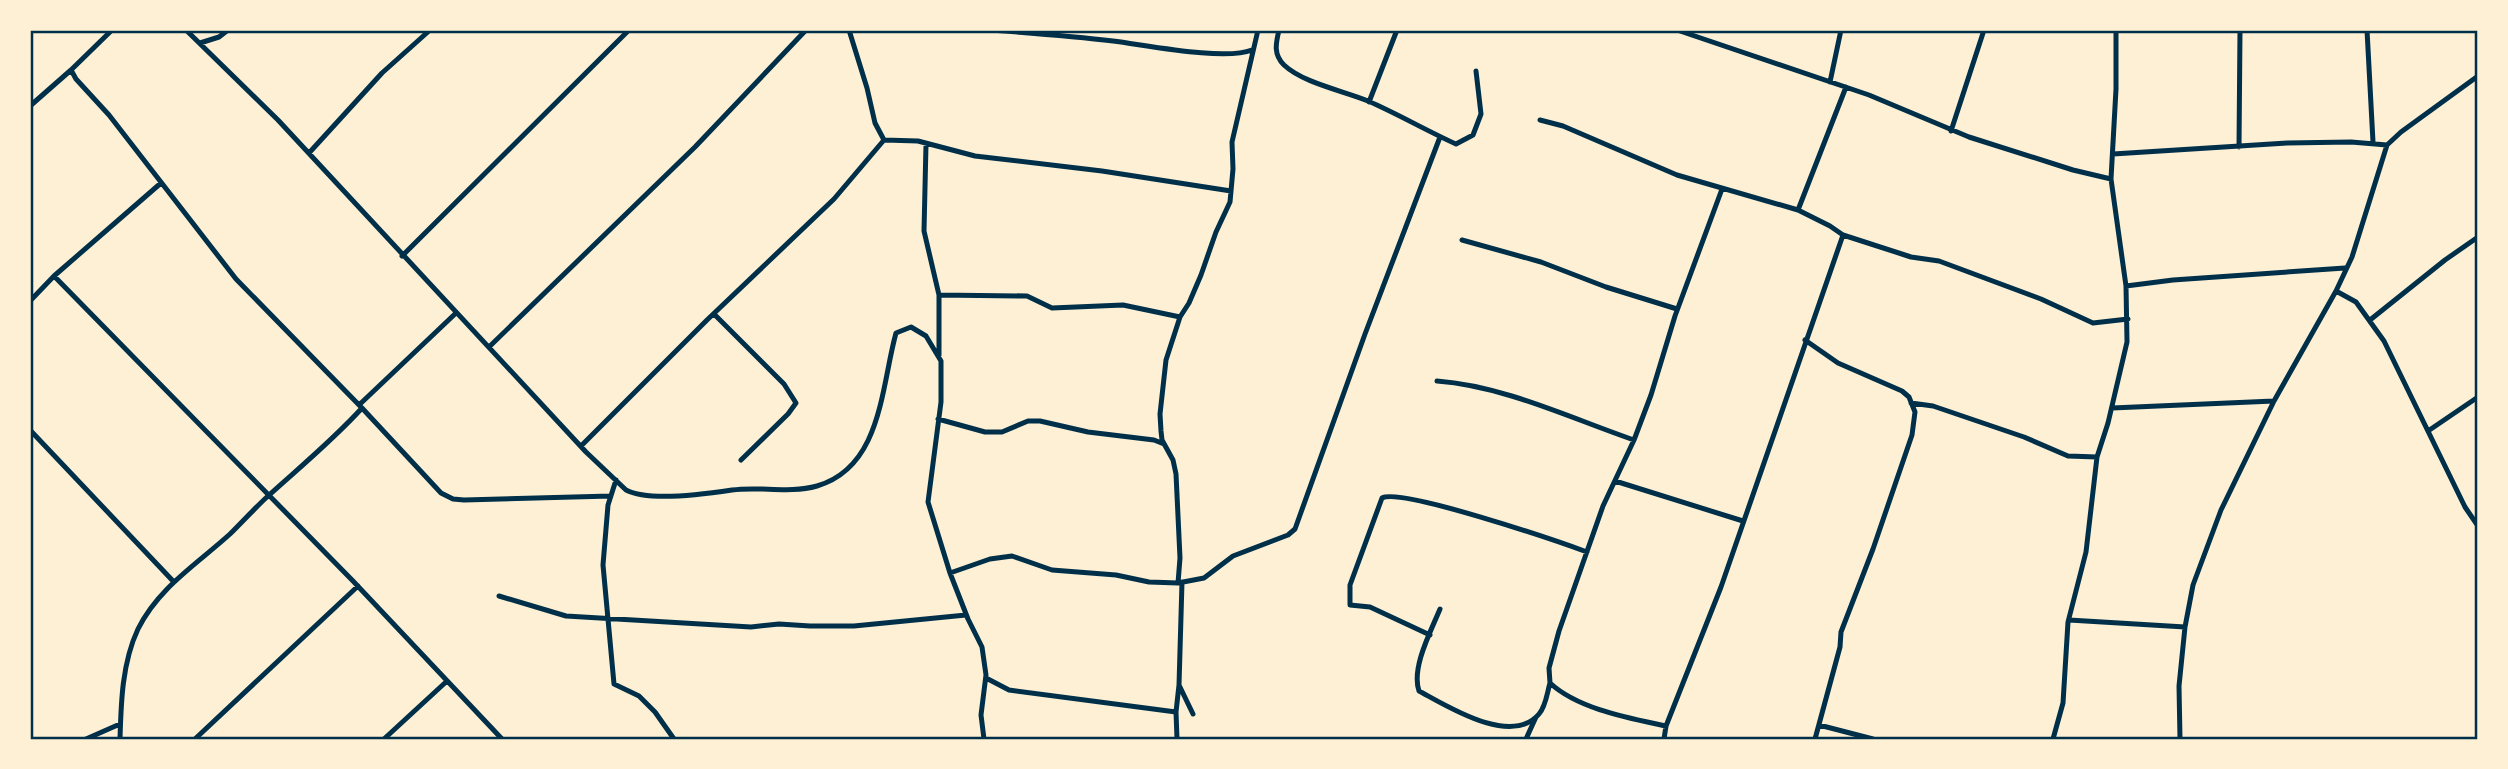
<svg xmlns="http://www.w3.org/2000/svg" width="2508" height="769" font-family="Figtree,sans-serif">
  <rect width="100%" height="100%" fill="#fdf0d5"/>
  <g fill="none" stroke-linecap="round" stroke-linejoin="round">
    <path stroke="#003049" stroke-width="5" d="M112,30L71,70L76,79L109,115L236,279L362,408C333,440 300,467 268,496C255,508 243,521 230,534C197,564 158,588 138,629C122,663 121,703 120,739
      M186,30L278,120L586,452L626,490C649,502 706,494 732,490C760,486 789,494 817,486C882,467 881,387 896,333L911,327L926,336L941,361V402L928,502L950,573L968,619L982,647L986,675L981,715L984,739
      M990,30C1031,33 1072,36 1113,41C1146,45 1224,61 1252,50
      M1279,30C1276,43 1273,54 1284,65C1303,83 1344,91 1368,101C1398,114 1427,131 1456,144L1473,135L1481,114L1476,71
      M1677,30L1869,95L1969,137L2073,170L2111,179
      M2367,30L2373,142
      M200,43L219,37L228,30
      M1830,82L1841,30
      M1369,102L1397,30
      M30,106L71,70
      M1540,120L1563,126L1677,175L1798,210L1830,226L1843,235L1911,257L1939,261L2041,299L2093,323L2128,319
      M1951,131L1984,30
      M884,140L918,141L975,156L1102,171L1231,191
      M926,144L924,231L939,295
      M2239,147L2240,30
      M309,153L382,73L430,30
      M2113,154L2287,143L2351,142L2387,145
      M1798,210L1846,87
      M1462,240L1541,262L1606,287L1677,309
      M402,256L629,30
      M54,276L353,581L502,739
      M2126,286L2173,280L2345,268
      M2336,291L2356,302L2384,341L2465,507L2478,526
      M30,301L54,276L161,183
      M714,314L784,384L796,403L788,414L741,460
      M2370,320L2445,260L2478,237
      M1805,340L1838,363L1902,391L1909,397L1915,412L1912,435L1873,549L1841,632L1840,647L1815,739
      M489,347L695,147L806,30
      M939,355V295L1027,296L1052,308L1123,305L1180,317
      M1437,381C1504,386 1570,418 1634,440
      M1911,403L1933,406L2024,437L2068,456L2097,457
      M359,405L456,313
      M362,408L441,493L453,499L464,500L611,496
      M2112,408L2274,401
      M938,419L985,432H1002L1028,421H1040L1088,432L1154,440L1164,444
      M30,430L173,581
      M2428,431L2478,397
      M581,446L707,320L834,199L884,140L875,123L867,88L849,30
      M616,480L608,505L603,565L614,684L639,696L655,712L674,739
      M1615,481L1743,521
      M950,573L990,559L1012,556L1052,570L1116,575L1149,582L1178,583L1204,578L1233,556L1288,535L1295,529L1365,334L1440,137
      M1182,582L1179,685L1193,714
      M1178,583L1180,558L1176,474L1173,460L1162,440L1161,431L1160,414L1166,360L1180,317L1189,303L1201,275L1216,232L1230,202L1233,169L1232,142L1258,30
      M499,596L566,616L751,627L779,624L810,626H854L966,615
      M1440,609C1431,631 1411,668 1419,691C1447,706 1511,747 1539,714C1546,706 1547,693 1550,683
      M2069,620L2185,627
      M1430,635L1370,607L1350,605V585L1382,498C1402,488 1557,541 1587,552
      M986,678L1009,690L1176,712L1179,685
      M1176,712L1177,739
      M1819,725L1873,739
      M1666,726C1629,718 1578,709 1550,683L1549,668L1559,631L1603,506L1634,440L1651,395L1675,316L1722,189
      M86,739L120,724
      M195,739L358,586
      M384,739L447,681
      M1526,739L1536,717
      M1664,739L1666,726L1721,587L1843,235
      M2053,739L2063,703L2068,622L2086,552L2097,457L2108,423L2127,342L2126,286L2111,179L2116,89V30
      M2180,739L2179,686L2185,627L2193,585L2221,510L2274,401L2336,291L2352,257L2387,145L2401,132L2478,76"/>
  </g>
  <rect width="2508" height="769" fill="none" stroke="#fdf0d5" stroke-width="63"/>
  <rect x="32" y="32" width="2444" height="706" fill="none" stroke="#003049" stroke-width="2.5"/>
</svg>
